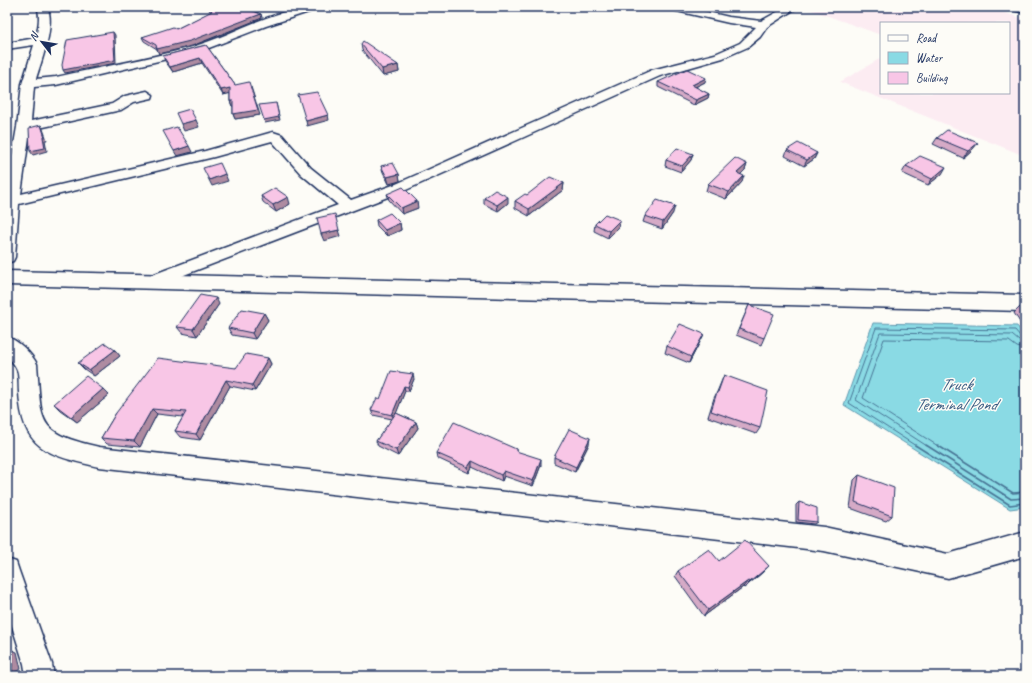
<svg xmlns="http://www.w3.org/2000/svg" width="1032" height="683" font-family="Caveat,sans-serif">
  <rect width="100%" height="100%" fill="#fdfcf7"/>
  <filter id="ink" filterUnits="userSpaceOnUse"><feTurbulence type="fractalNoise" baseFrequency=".025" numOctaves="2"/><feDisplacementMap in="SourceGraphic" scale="8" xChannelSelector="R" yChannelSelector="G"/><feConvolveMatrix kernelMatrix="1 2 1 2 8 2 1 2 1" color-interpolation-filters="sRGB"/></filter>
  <g filter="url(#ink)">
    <path fill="#fcecf2" d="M803,7H986L1025,19V156L840,82L881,58V93H1009V23H881V35Z"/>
    <path fill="#8adae4" stroke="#5e96ae" d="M873,323L1017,326L1025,336V507L1010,509L844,405Z"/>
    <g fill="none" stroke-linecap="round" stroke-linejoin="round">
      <path stroke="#477394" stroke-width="1" d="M916,446L849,403L876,328L1015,330L1021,337L1025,338
        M927,446L856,400L880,333L1012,335L1019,341L1025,343
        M938,446L863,398L884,339L1009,341L1017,347L1025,349"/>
      <path stroke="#477394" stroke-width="1.5" d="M915,445L1010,505L1025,503
        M926,445L1011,499L1025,498
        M937,445L1013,493L1025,492"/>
      <g stroke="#1b2f5e" stroke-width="3">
        <path id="minor" d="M37,7H47C56,24 41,62 36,79L56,77C101,67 148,59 192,47C234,35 275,7 319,7L318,9L266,26L201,51L56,85L34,87L31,121L112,104L125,96L147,91L153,95L152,98L134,102L121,110L30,130L21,194L205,151L273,132L282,135L311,168L351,200L396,184L652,70L715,54L740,43L756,27L729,23L668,9L667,7H686L729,17L761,21L786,7H798L767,27L760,37L748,47L723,58L660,76L406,190L150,288L144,286L141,282L144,278L338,205L301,174L272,141L214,157L19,204L15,257L13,261L7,263V185L17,127L22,84L34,45L7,49V43L36,38C38,28 41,16 37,7Z
          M7,337C18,340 31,353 37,364C42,424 35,432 99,447L824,527L948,554L1025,532V556L948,578L824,551L99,467C48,455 22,450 19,392C18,373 21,371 7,356Z
          M7,559L16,562L19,571L52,664L54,676H26L24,664L7,610Z"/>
      </g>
      <g stroke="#1b2f5e" stroke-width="3">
        <path id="highway" d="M1011,7H1025V13L1013,10Z
          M7,271L1025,295V311L7,285Z"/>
      </g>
      <use href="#minor" fill="#fdfcf7" fill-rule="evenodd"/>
      <use href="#highway" fill="#fdfcf7" fill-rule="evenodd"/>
    </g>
    <path fill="#d5aac6" stroke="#1b2f5e" d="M207,7H257L258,8L252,11L261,14L262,18L192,46L159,54L157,49L144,41L142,37L176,29L211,12Z
      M361,44L398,65L399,72L383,76L362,50Z
      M206,45L235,85L260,115L235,119L233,114V106H232L230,101V93L223,95L202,63L173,72L165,61L163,56Z
      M658,82H705L695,87L709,94L708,98L694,105L658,87Z
      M937,138L973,149L963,158L933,144Z
      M787,150L817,153L814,159L804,166L785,156Z
      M693,154L691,160L681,172L665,166L666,160Z
      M747,164L745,170L741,174L742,182L726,199L706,191L708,184Z
      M381,166L399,174L400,181L389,184L383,172Z
      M906,166L942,174L928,185L902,173Z
      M564,183L563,190L529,216L515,208V201L527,195Z
      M387,194L418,208L402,214L389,200Z
      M261,196L290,204L276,212L263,202Z
      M484,198L508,203L498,211L484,204Z
      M673,213L662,229L643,222L645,216Z
      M376,220L400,223L401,230L387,236L377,226Z
      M620,220L619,227L608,238L594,231L595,224Z
      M219,304L197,336L182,333L177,327Z
      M1023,304H1025V330L1014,313Z
      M749,305L764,338L761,345L736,335Z
      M264,313L268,320L255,339L232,335L228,328Z
      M704,334L701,340L689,363L665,353L667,346Z
      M115,350L120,356L94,376L84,369L78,363Z
      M268,358L271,364L255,391L230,386L200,440L180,437L175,431L183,417L157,414L140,447L107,444L101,438L116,413L236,368Z
      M724,375L760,428L756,434L708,417L714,398L717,392Z
      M414,379L409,391H405L396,413L416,422L418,428L398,456L378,446L376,441L392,419L373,415L371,410L380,399Z
      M109,395L77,422L60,410L54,404Z
      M589,444L575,472L554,463V457Z
      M516,449V451L541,465L533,486L504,476L502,481L472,467L469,473L437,458L436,453Z
      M859,475L892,516L886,521L850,508L854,480Z
      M799,502L817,522L814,524L796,522V505Z
      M719,561L769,566L763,572L744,588L743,587L704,616L675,576L678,571Z"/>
    <path fill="#ae8ba1" stroke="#1b2f5e" d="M249,7H257L258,8L247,13L246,8Z
      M261,14L262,18L192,46L159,54L157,49Z
      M113,32L115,35L116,63L65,73L63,70Z
      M200,58L202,63L173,72L170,67Z
      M398,65L399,72L383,76L382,69Z
      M706,78L705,82L691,89L692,85Z
      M251,87L260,115L235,119L233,114Z
      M230,88L232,93L223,95L221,90Z
      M709,94L708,98L694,105L696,100Z
      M230,101H233L235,106H232Z
      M276,103L280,120L265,123L264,120Z
      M328,115L329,120L307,126L306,121Z
      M196,120L199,127L184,131L181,124Z
      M41,125L43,129L47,140H45L47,151L33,155L30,151L43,137Z
      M978,143L973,149L963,158L968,151Z
      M189,146L192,152L177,156L174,151Z
      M817,153L814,159L804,166L807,160Z
      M693,154L691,160L681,172L682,166Z
      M747,164L745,170L735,180L737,173Z
      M946,167L942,174L928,185L932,179Z
      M225,174L228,181L212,186L209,180Z
      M399,174L400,181L389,184L387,177Z
      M744,176L742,182L726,199L729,192Z
      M564,183L563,190L529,216V209Z
      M288,197L290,204L276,212L273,205Z
      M508,197V203L498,211L497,205Z
      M417,201L418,208L402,214L401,208Z
      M675,206L673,213L662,229L663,222Z
      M620,220L619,227L608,238L609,231Z
      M400,223L401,230L387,236L385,230Z
      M339,230L341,236L324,241L321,234Z
      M216,298L219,304L197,336L193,329Z
      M264,313L268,320L255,339L252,333Z
      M704,334L701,340L689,363L691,357Z
      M115,350L120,356L94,376L89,370Z
      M268,358L271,364L255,391L252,385Z
      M413,374L414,379L409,391L408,387Z
      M226,380L230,386L200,440L196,434Z
      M404,386L405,391L394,419L392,415Z
      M103,389L109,395L77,422L71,417Z
      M152,409L157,414L140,447L134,441Z
      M416,422L418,428L398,456L396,450Z
      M590,438L589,444L575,472L576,467Z
      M541,459V465L533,486V481Z
      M472,461V467L469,473L468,467Z
      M504,471V476L502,481L501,475Z
      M769,566L763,572L744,588L750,582Z
      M748,581L743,587L704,616L708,610Z
      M8,648L17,652L21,669L10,676H7Z"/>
    <path fill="#f8c6e6" stroke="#1b2f5e" d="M209,7H249L246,8L261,14L190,41L157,49L156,45L142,37L173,27L176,29L212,11Z
      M113,32L115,60L63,70L62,65L67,40Z
      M363,41L398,65L382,69L361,44Z
      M206,45L235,85L249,82L258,110L233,114V101H230V88L221,90L200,58L170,67L163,56Z
      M687,69L706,78L692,85L709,94L696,100L658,82Z
      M317,92L328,115L306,121L298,95Z
      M276,103L279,117L264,120L259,105Z
      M190,109L196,120L181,124L176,113Z
      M41,125L45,137H43L45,148L30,151L29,128Z
      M177,127L189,146L174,151L163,131Z
      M947,130L978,143L968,151L937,138Z
      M798,143L817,153L807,160L787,150Z
      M677,148L693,154L682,166L666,160Z
      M920,156L946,167L932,179L906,166Z
      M735,158L747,164L737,173L744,176L729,192L708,184Z
      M220,163L225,174L209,180L203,168Z
      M393,163L399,174L387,177L381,166Z
      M550,177L564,183L529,209L515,201L525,194L527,195Z
      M403,187L417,201L401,208L387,194Z
      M275,188L288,197L273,205L261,196Z
      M495,190L508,197L497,205L484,198Z
      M657,200L675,206L663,222L645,216Z
      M390,213L400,223L385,230L376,220Z
      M335,214L339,230L321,234L317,218Z
      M605,214L620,220L609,231L595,224Z
      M200,295L216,298L193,329L177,327Z
      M749,305L774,314L764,338L739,329Z
      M242,309L264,313L252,333L228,328Z
      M680,324L704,334L691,357L667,346Z
      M105,343L115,350L89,370L78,363Z
      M246,354L268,358L252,385L226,380L196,434L175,431L186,412L152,409L134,441L101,438L116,413L158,358L236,368Z
      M391,371L413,374L408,387L404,386L392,415L371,410L377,398L380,399Z
      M724,375L768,391L760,428L711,411L717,392H718Z
      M86,376L103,389L71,417L54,404Z
      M396,413L416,422L396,450L376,441Z
      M454,422L516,449V451L541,459L533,481L504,471L501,475L472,461L468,467L436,453Z
      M569,429L590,438L576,467L554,457Z
      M859,475L894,488L892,516L855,502Z
      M799,502L817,508V522L798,520Z
      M745,540L769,566L750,582L748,581L708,610L678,571L709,549L719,561Z
      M8,648L12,666L7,669V649Z"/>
  </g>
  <g text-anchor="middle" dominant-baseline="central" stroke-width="3" stroke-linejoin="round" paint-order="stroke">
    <g font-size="17" font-style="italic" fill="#375a80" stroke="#fdfcf7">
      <text x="956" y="384">Truck<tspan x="956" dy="20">Terminal Pond</tspan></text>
    </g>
  </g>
  <rect width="1032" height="683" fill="none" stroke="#fdfcf7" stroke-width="24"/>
  <rect x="12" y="12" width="1008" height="659" fill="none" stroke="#1b2f5e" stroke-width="1.5" filter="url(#ink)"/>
  <rect x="880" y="22" width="130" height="72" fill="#fdfcf7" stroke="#a3aaba"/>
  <rect x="888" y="35" width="20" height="6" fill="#fdfcf7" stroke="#a3aaba"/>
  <text x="916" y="42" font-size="12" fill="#1b2f5e">Road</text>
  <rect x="888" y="52" width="20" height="12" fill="#8adae4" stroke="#a3aaba"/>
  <text x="916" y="62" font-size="12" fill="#1b2f5e">Water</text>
  <rect x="888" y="72" width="20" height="12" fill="#f8c6e6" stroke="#a3aaba"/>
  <text x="916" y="82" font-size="12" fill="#1b2f5e">Building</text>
  <g transform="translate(42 42) rotate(301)" stroke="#fdfcf7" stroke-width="3" paint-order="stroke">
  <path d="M0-3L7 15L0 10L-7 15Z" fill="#1b2f5e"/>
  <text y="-6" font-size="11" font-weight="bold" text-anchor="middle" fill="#1b2f5e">N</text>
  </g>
</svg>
